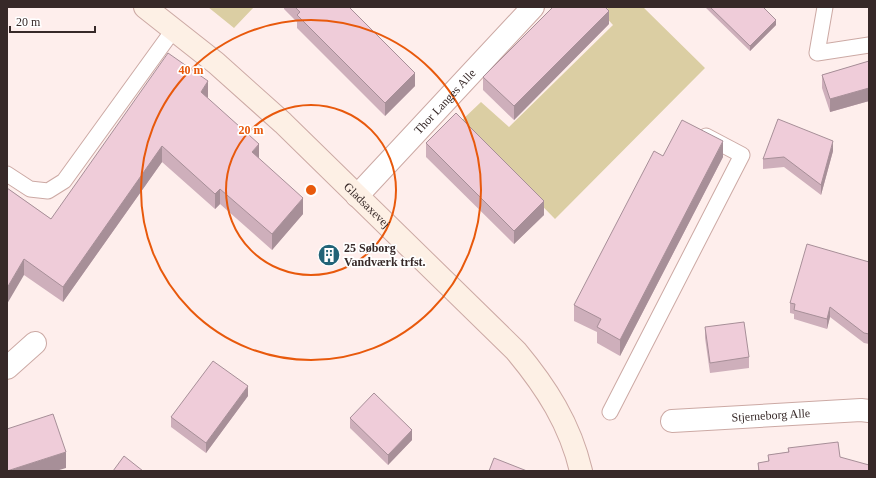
<svg xmlns="http://www.w3.org/2000/svg" width="876" height="478" font-family="'Times New Roman',serif">
  <rect width="100%" height="100%" fill="#feeeec"/>
  <path fill="#dbcea3" d="M208,7H254L234,28Z
    M610,7H643L705,68L555,219L460,122L481,102L509,127L613,25L601,12Z"/>
  <g fill="none" stroke-linecap="round" stroke-linejoin="round">
    <g stroke="#cca9a4" stroke-width="17">
      <path id="lane" d="M825,7L817,53L869,45
        M7,174L30,189L48,191L64,181L174,29
        M610,412L742,155L706,136"/>
    </g>
    <g stroke="#cca9a4" stroke-width="24">
      <g id="street">
        <path id="s1" d="M357,196L533,7"/>
        <path d="M7,368L35,343"/>
        <path id="s2" d="M672,421L861,410L869,411"/>
      </g>
    </g>
    <g stroke="#cca9a4" stroke-width="24">
      <g id="secondary">
        <path id="s3" d="M145,7L216,63L283,123L516,351C546,387 570,424 581,471"/>
      </g>
    </g>
    <use href="#lane" stroke="#fff" stroke-width="15"/>
    <use href="#street" stroke="#fff" stroke-width="22"/>
    <use href="#secondary" stroke="#fdf0e5" stroke-width="22"/>
  </g>
  <path fill="#ceafbb" d="M284,7H349L415,86L385,116L297,28V22L284,9Z
    M705,7H763L776,25L750,51Z
    M609,24L514,120L483,90V77Z
    M869,61V101L830,112L822,88V75Z
    M207,97L259,159L303,214L272,250L220,204L215,209L162,162L63,302L24,275L7,188L51,219L208,97Z
    M426,143L544,215L514,244L426,157Z
    M833,151L821,195L784,167L763,169V159Z
    M663,156L723,157L620,356L597,343V332L574,321V305Z
    M869,262V344L864,343L830,317L827,329L794,319V314L790,313V303Z
    M705,327L749,357V368L710,373L705,338Z
    M248,396L206,453L171,427V417Z
    M350,418L412,440L388,465L350,428Z
    M788,448L840,457L869,471H758V463L768,462V455L788,452Z"/>
  <path fill="#a78f98" d="M609,11V24L514,120V106Z
    M776,20V25L750,51V46Z
    M415,73V86L385,116V103Z
    M208,81V97L201,107V92Z
    M869,88V101L830,112V99Z
    M723,141V157L620,356V340Z
    M833,141V151L821,195V185Z
    M259,144V159L252,152Z
    M162,146V162L63,302V287Z
    M220,189V204L215,209V194Z
    M303,198V214L272,250V234Z
    M544,201V215L514,244V231Z
    M24,259V275L7,304V288Z
    M830,307V317L827,329V319Z
    M248,386V396L206,453V443Z
    M412,430V440L388,465V455Z
    M66,452V468L56,471H7Z"/>
  <path fill="#efccd9" stroke="#a78f98" d="M295,7H349L415,73L385,103L297,15L300,12Z
    M553,7H605L609,11L514,106L483,77Z
    M710,7H763L776,20L750,46Z
    M168,53L208,81L201,92L259,144L252,152L303,198L272,234L220,189L215,194L162,146L63,287L24,259L7,288V188L51,219Z
    M869,61V88L830,99L822,75Z
    M456,113L544,201L514,231L426,143Z
    M778,119L833,141L821,185L784,157L763,159Z
    M682,120L723,141L620,340L597,327L601,319L574,305L654,151L663,156Z
    M807,244L869,262V334L864,333L830,307L827,319L794,310L795,304L790,303Z
    M744,322L749,357L710,363L705,327Z
    M213,361L248,386L206,443L171,417Z
    M374,393L412,430L388,455L350,418Z
    M53,414L66,452L7,471V429Z
    M838,442L840,457L869,465V471H759L758,463L769,461L768,455L789,452L788,448Z
    M124,456L143,471H113Z
    M494,458L527,471H489Z"/>
  <g fill="none" stroke="#e8590c" stroke-width="2">
    <circle cx="311" cy="190" r="85"/>
    <circle cx="311" cy="190" r="170"/>
  </g>
  <defs>
    <g id="building-disc" transform="scale(1.15)"><circle r="9.5" fill="#216377" stroke="#fff"/><path d="M-4-6H4V6H1V3H-1V6H-4ZM-2.5-4.3h1.7v1.8h-1.7ZM.8-4.3h1.7v1.8H.8ZM-2.5-1h1.7V.8h-1.7ZM.8-1h1.7V.8H.8Z" fill="#fff"/></g>
  </defs>
  <g fill-rule="evenodd">
    <use href="#building-disc" x="329" y="255"/>
  </g>
  <g text-anchor="middle" dominant-baseline="central" stroke-width="3.5" stroke-linejoin="round" paint-order="stroke">
    <g font-size="12" fill="#372928" stroke="#fff">
      <text stroke="none"><textPath href="#s1" startOffset="129">Thor Langes Alle</textPath></text>
      <text stroke="none"><textPath href="#s3" startOffset="298">Gladsaxevej</textPath></text>
      <text stroke="none"><textPath href="#s2" startOffset="99">Stjerneborg Alle</textPath></text>
    </g>
    <g font-size="12" font-weight="bold" fill="#372928" stroke="#fff" text-anchor="start">
      <text x="344" y="248">25 Søborg<tspan x="344" dy="14">Vandværk trfst.</tspan></text>
    </g>
  </g>
  <circle cx="311" cy="190" r="6" fill="#e8590c" stroke="#fff" stroke-width="2"/>
  <g font-size="12" text-anchor="middle" font-weight="bold" fill="#e8590c" stroke="#fff" stroke-width="3.5" stroke-linejoin="round" paint-order="stroke">
    <text x="191" y="74">40 m</text>
    <text x="251" y="134">20 m</text>
  </g>
  <rect width="876" height="478" fill="none" stroke="#372928" stroke-width="16"/>
  <path d="M10 26v6h85v-6" fill="none" stroke="#372928" stroke-width="2"/>
  <text x="16" y="26" font-size="12" fill="#372928" stroke="#ffffff" stroke-width="3" paint-order="stroke">20 m</text>
</svg>
